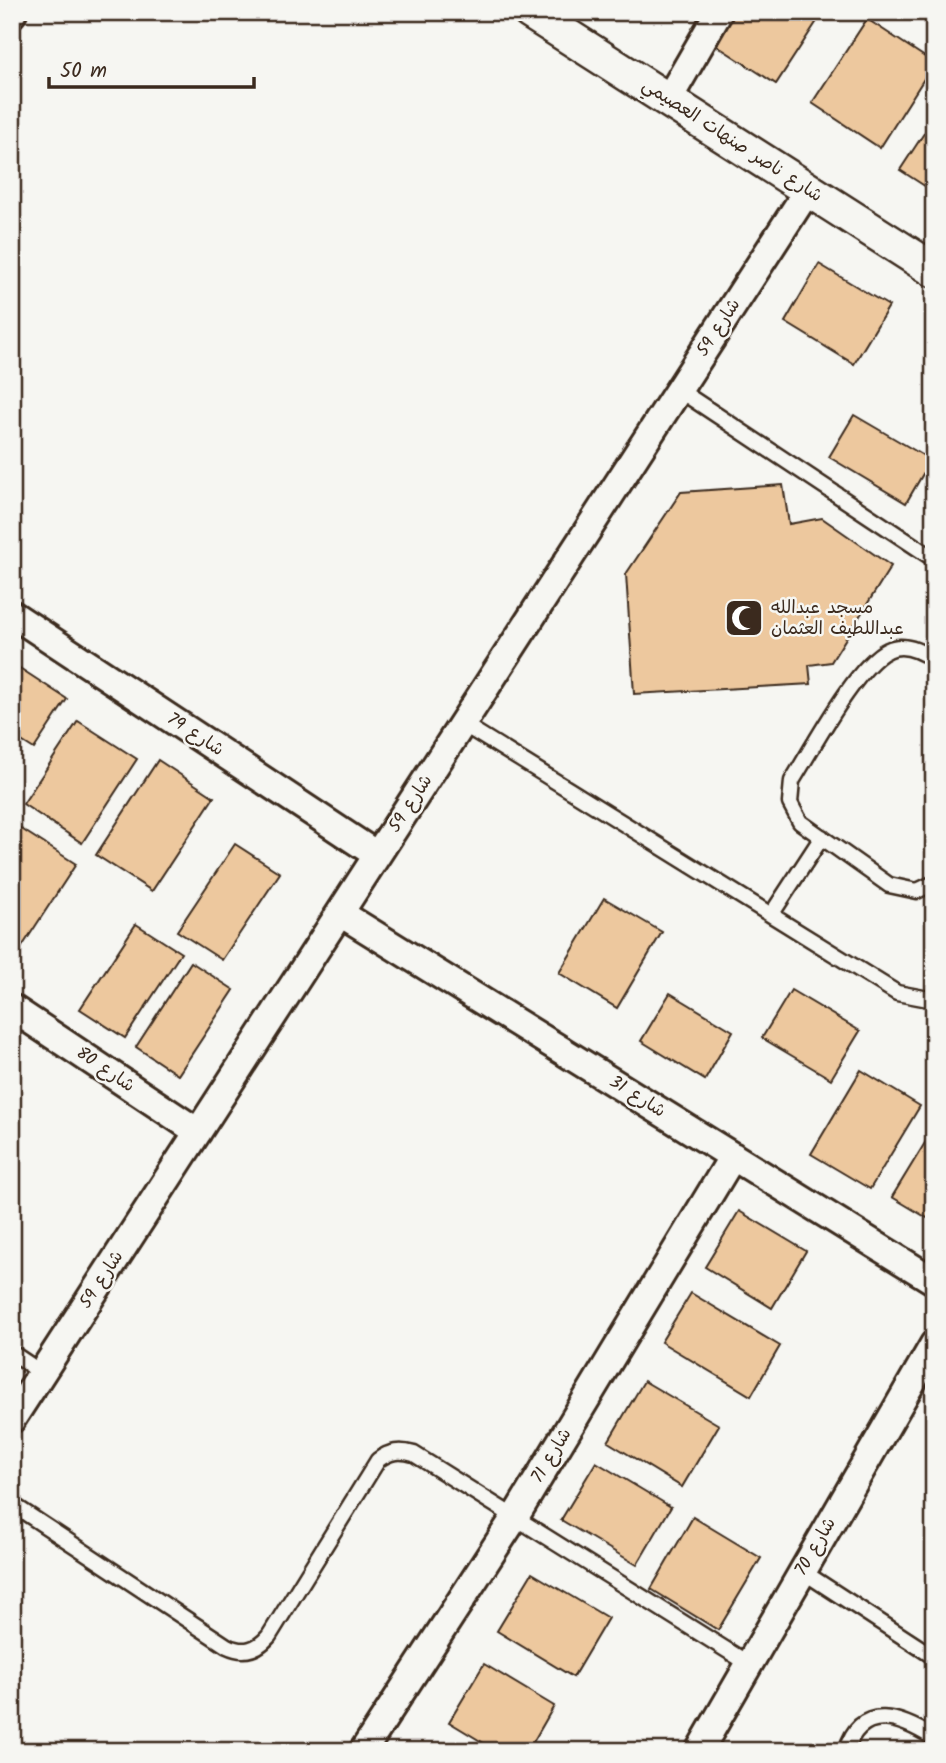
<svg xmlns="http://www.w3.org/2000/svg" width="946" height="1763" font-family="Kalam,'Playpen Sans Arabic',sans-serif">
  <rect width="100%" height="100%" fill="#f6f6f2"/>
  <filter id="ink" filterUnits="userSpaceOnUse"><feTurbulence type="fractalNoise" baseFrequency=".0143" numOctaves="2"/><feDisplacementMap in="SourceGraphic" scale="14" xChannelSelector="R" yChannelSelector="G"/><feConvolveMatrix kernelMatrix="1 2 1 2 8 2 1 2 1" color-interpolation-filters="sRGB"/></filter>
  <g filter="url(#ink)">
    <path fill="#edc89e" stroke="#3b2a1e" stroke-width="2" d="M735,12H823L776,84L714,44Z
      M867,19L934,63L880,148L812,103Z
      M934,118V192L900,170Z
      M819,264L889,306L854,364L785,322Z
      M854,415L931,460L906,503L829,457Z
      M783,485L789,524L822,518L891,566L831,662L809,665L811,684L634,694L626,574L681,492Z
      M12,663L67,699L34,749L12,735Z
      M78,721L137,759L82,843L23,804Z
      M158,760L214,797L152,891L96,855Z
      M12,823L76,864L12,962Z
      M235,844L280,873L222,960L177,931Z
      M604,898L662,932L617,1008L559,973Z
      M136,924L181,953L125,1038L80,1009Z
      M191,962L234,990L178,1075L136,1047Z
      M791,990L860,1031L831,1079L762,1038Z
      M670,993L733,1031L705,1080L641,1041Z
      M861,1070L920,1106L870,1189L811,1154Z
      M934,1128V1222L892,1197Z
      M739,1211L806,1251L772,1308L705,1267Z
      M691,1293L780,1346L751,1396L661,1342Z
      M644,1381L719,1425L682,1487L608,1442Z
      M596,1462L671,1507L637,1565L561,1520Z
      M693,1517L761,1558L718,1630L651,1589Z
      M532,1573L608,1618L573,1677L497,1631Z
      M484,1664L554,1706L528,1751H497L449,1722Z"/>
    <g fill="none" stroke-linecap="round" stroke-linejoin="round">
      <g stroke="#3b2a1e" stroke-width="19">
        <path id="service" d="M679,390L934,559
          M934,660C921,651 904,642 888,650C857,664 812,749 792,781L790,803L800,822L889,885L917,891L934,883
          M463,724L897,993L934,1000
          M771,915L822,837
          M12,1353L42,1373
          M12,1504L227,1646C244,1654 257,1650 269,1636L378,1460C390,1451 400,1450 414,1454L749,1664
          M802,1571L934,1657
          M846,1751C861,1701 902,1718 934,1738"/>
      </g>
      <g stroke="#3b2a1e" stroke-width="32">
        <path id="minor" d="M12,14L13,12
          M668,100L719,12
          M12,614L377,855
          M340,913L934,1281
          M12,1008L198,1132
          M12,1419L808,190
          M363,1751L515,1517L733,1156
          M699,1751L934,1344"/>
      </g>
      <g stroke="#3b2a1e" stroke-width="38">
        <path id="tertiary" d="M530,12L934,270"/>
      </g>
      <path stroke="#3b2a1e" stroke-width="4.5" stroke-dasharray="2 5" stroke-linecap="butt" d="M931,1019L926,1057L934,1089"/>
      <use href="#service" stroke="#f6f6f2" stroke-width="14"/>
      <use href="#minor" stroke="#f6f6f2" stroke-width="26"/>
      <use href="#tertiary" stroke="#f6f6f2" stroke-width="33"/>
    </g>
  </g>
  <defs>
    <g id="mosque-square" transform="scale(2.0125)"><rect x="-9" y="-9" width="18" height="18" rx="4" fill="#3b2a1e" stroke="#f6f6f2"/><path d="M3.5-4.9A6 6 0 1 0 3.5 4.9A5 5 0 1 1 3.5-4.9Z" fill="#fff"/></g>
  </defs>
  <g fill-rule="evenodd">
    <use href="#mosque-square" x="744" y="618"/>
  </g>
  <g text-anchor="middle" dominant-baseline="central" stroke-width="5" stroke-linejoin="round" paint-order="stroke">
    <g font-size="18" fill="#3b2a1e" stroke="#f6f6f2">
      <text transform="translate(732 141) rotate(33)">شارع ناصر صنهات العصيمي</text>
      <text transform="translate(719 328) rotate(-57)">شارع 59</text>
      <text transform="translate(195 735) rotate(33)">شارع 79</text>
      <text transform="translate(411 804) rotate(-57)">شارع 59</text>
      <text transform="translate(105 1070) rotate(34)">شارع 80</text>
      <text transform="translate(637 1097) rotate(32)">شارع 31</text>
      <text transform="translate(102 1280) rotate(-57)">شارع 59</text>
      <text transform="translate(552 1456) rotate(-59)">شارع 71</text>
      <text transform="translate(816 1547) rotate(-60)">شارع 70</text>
    </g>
    <g font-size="18" fill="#3b2a1e" stroke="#f6f6f2" text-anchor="start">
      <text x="771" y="608">مسجد عبدالله<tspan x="771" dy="21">عبداللطيف العثمان</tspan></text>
    </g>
  </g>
  <rect width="946" height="1763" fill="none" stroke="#f6f6f2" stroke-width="42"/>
  <rect x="21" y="21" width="904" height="1721" fill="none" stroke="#3b2a1e" stroke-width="2.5" filter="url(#ink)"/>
  <path d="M49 77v10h205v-10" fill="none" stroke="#3b2a1e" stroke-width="3.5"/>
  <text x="60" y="77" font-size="21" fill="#3b2a1e" stroke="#f6f6f2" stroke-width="5" paint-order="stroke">50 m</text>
</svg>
